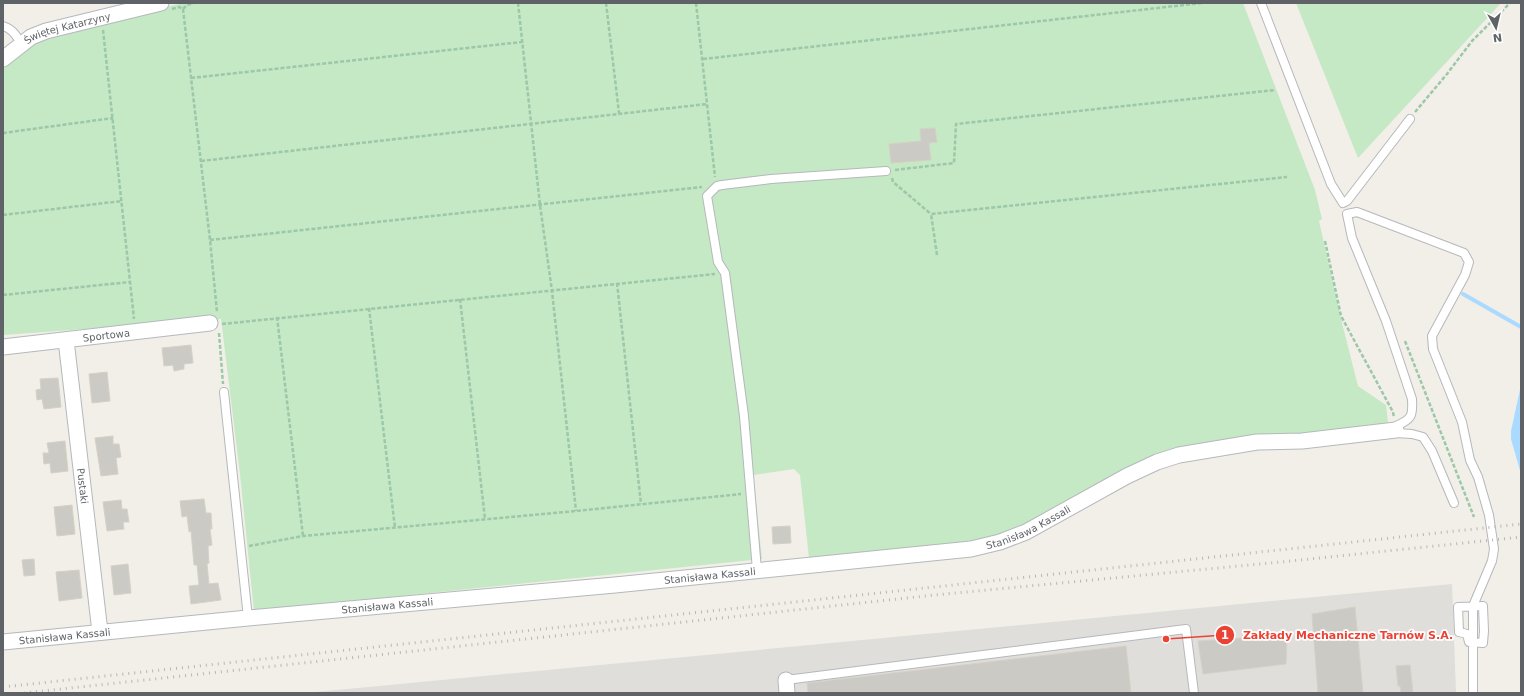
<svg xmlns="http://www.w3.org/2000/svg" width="1524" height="696" font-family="'DejaVu Sans',sans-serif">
  <rect width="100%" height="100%" fill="#f1efe8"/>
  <path fill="#e0deda" d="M1452,584L1456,693H305Z"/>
  <path fill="#c5e8c5" d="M183,3H1243L1315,190L1322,219L1319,221L1343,327L1358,386L1386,405L1388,423L1382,426L1185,449L1021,530L966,543L809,558L800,475L794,469L753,475L762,559L254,611L240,474L221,319L3,335V65L42,37Z
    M1296,3H1501L1358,158Z"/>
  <path fill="#aadaff" d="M1521,385V474L1511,439V431Z"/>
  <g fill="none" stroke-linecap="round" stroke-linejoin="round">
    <path stroke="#aadaff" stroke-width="4" d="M1463,294L1521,327"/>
  </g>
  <path fill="#cccac5" stroke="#d6d1c6" d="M935,128L937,142L929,143L931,160L891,163L889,144L921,141L920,129Z
    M191,345L193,363L184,364V369L174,371L173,365L164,366L162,348Z
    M107,372L110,401L92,403L89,374Z
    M58,378L61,407L44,409L42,399L37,400L36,390L41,389L40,379Z
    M113,436V444H119L121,457L116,458L118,474L101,476L95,438Z
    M65,441L68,471L51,473L50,463L44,464L43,453H49L47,443Z
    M204,499L206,513H211L212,529H210L212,545L208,546L209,563L207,564L209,584L218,583L221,600L191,604L189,586L199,585L197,565H194L191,531L189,532L187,516L182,517L180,501Z
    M121,500L122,509H127L129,522H123L124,529L107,531L103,502Z
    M72,505L75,534L57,536L54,507Z
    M790,526L791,543L773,544L772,527Z
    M34,559L35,575L24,576L22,560Z
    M128,564L131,593L114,595L111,566Z
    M79,570L82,598L59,601L56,572Z
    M1355,607L1363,693H1318L1312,614Z
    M1287,635L1286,664L1203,674L1198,641Z
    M1126,646L1131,693H808L807,683Z
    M1410,665L1413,693H1401L1400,686H1398L1396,666Z"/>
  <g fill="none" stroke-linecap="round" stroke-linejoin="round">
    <g stroke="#b5b8bc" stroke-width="10">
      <path id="service" d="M1261,3L1331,184L1343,203L1347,201L1410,119
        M3,26C13,29 16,36 22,44
        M224,392L248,618
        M1454,503L1432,451L1423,437L1412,434L1396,433V426C1412,419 1413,416 1412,399L1386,321L1352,238L1347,214L1357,212L1464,253L1469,262L1465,275L1432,336L1433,349L1462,422L1470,460L1478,477L1489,515L1494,549L1492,561L1473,606V693
        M757,570L744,416L725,273L718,262L707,196L717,186L722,185L771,179L886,171
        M1483,606L1484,631L1483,643L1469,642L1467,634L1459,632L1458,607Z
        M786,680L1186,629L1194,693"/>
    </g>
    <g stroke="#b5b8bc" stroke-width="17">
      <g id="minor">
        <path id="s1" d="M3,59L31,37L46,31L161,3"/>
        <path id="s2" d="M66,340L100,632"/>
        <path id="s3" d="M3,347L210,323"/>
        <path id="s4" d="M3,642L248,618L615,585L971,549L1000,542L1026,532L1127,476L1157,462L1179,455L1257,442L1302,441L1396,430"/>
        <path d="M786,680L787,693"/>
      </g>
    </g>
    <path stroke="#9cc7a9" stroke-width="2.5" stroke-dasharray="4 2" stroke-linecap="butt" d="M518,3L540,205L552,291L576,511
      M606,3L619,113
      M696,3L715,177
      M172,9L179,7L183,9
      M183,9L210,240L217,312
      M183,9L187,5L194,3
      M103,30L134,319
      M703,59L1202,3
      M191,78L522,42
      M1415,112L1447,74L1472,41L1510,3
      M3,133L113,118
      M201,161L707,104
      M895,170L954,163L956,124L1275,90
      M892,178L893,182L931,214
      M3,215L122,201
      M210,240L702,187
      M1325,241L1341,316L1393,412L1394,418
      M937,255L931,214L1287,177
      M617,283L641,504
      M3,295L130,282
      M460,299L485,519
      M369,308L395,528
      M277,317L303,536
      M222,324L715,274
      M219,333L223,384
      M1405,341L1474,517
      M249,546L303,536L576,511L741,494"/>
    <use href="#service" stroke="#fff" stroke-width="8"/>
    <use href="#minor" stroke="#fff" stroke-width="15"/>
    <path stroke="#b6b7b8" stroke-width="3" stroke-dasharray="1 5" stroke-linecap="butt" d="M3,687L1521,524
      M24,693L935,595L1291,561L1521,537"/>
  </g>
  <g text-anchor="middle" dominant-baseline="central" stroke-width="3.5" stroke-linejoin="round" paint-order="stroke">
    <g font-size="10" fill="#5f6368" stroke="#fff">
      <text stroke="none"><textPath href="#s1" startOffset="73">Świętej Katarzyny</textPath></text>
      <text stroke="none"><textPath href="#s3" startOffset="104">Sportowa</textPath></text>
      <text stroke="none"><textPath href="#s2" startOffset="147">Pustaki</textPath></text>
      <text stroke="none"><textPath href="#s4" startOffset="1034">Stanisława Kassali</textPath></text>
      <text stroke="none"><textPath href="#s4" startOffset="710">Stanisława Kassali</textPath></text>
      <text stroke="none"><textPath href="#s4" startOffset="386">Stanisława Kassali</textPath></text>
      <text stroke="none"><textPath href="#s4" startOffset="62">Stanisława Kassali</textPath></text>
    </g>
  </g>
  <path fill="none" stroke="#ea4335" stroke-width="1.5" d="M1166 639L1225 635"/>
  <g fill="#ea4335" stroke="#fff" stroke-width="1.5">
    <circle cx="1166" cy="639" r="4"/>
    <circle cx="1225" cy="635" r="10"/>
  </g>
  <g font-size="12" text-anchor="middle" font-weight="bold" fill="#fff">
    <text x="1225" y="639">1</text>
  </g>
  <g font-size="11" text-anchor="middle" font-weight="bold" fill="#ea4335" stroke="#fff" stroke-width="3.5" stroke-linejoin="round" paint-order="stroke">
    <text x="1348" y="639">Zakłady Mechaniczne Tarnów S.A.</text>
  </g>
  <rect width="1524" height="696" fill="none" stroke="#5f6368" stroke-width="8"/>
  <g transform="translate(1496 28) rotate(172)" stroke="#ffffff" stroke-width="3" paint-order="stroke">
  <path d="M0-3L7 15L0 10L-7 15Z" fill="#5f6368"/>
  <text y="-6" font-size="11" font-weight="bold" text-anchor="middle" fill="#5f6368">N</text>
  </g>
</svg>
